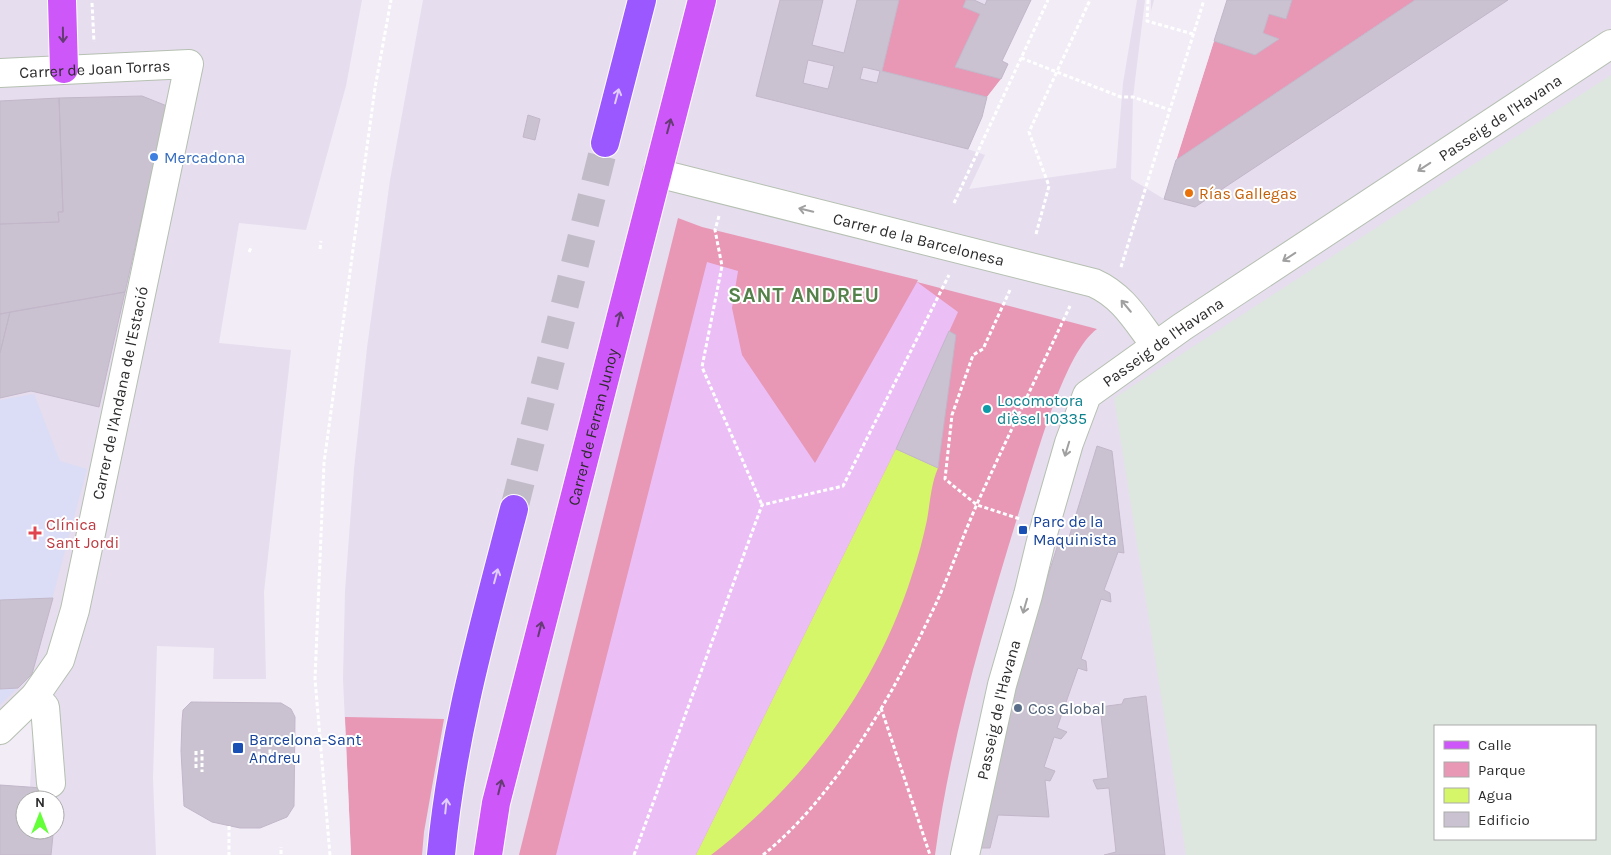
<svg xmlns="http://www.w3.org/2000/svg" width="1611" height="855" font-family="Karla,sans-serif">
  <rect width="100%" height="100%" fill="#e6ddee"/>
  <path fill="#dee6e0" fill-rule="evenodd" d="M1611,75V855H1186L1114,398ZM1435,726H1595V839H1435Z"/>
  <path fill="#daddf5" d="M34,394L60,461L87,469L32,674L0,705V400Z"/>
  <path fill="#e897b5" d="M899,0H966L963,7L980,14L955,67L1001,79L987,97L882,71Z
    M1292,0H1415L1176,160L1214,41L1256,54L1279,39L1263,33L1269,14Z
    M678,218L702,227L918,280L917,282L1097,329C1065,352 1039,449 1026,489C989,609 952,730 935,855H519Z
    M345,717L444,719L424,832L422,855H351Z"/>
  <path fill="#ebbff5" d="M707,262L738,271L732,308L742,355L815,463L917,282L958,312L896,449L696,855H556Z"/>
  <path fill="#f2ecf6" d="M362,0H423L390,180L367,348L354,469L345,591L343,679L351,855H156L153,778L157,646L214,648L213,679H266L264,592L291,350L219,343L239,223L306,230L346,86Z
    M1031,0H1137L1123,83L1116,168L969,189L985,155L968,149L982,117L987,97L1001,79L1008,64L1002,61Z
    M1145,0H1151V11L1154,0H1227L1164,199L1131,179L1133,97Z
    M34,715L30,787L0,785V746Z"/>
  <path fill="#d6f66a" d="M896,449L938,468C931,484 930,503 927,520C923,539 918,557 912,575C877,685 809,776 720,848L711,855H696Z"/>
  <path fill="#cac2d0" stroke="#c2b7ca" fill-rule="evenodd" d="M780,0H823L812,45L844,53L857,0H899L882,71L987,97L982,117L968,149L756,96ZM808,60L834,66L828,89L803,83ZM863,67L880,71L877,83L860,79Z
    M966,0H974L985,5L987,0H1031L1002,61L1008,64L1001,79L955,67L980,14L963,7Z
    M1227,0H1292L1286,19L1269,14L1263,33L1279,39L1255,55L1214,41Z
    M1415,0H1508L1195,207L1164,199L1176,160Z
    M142,96L167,106L125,292L0,314V224L59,222L58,212H63L59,98Z
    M59,98L63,212H58L59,222L0,224V101Z
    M528,115L540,119L535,140L523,137Z
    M125,292L99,407L31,391L0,398V353L10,312Z
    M10,312L0,353V314Z
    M949,331L956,335L938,468L896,449Z
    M1097,446L1112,451L1124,553L1118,552L1104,590L1110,593L1111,602L1101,599L1081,659L1086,661L1087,671L1078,668L1057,728L1067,732L1061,739L1054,737L1044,767L1055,771L1050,781L1045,780L1049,817L998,815L990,848H981L1009,708L1038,607L1059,541L1067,544Z
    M53,598L32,674L18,688L0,689V600Z
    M1146,696L1165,855H1104L1116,852L1109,788L1097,789L1093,780L1108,778L1100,707L1122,704L1124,699Z
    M191,702L281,703L291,709L295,717L294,806L287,817L260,828H240L212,822L184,806L181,751L182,721L183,710Z
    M0,785L42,788L41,800H25V830H39V834L53,835L51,855H0Z"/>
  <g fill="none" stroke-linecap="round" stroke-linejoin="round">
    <path stroke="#c1bac7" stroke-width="28" stroke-dasharray="28 14" stroke-linecap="butt" d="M514,509L605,143"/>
    <g stroke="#b5c0b1" stroke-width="30">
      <g id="minor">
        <path id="s1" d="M0,73L189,64L75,610L60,660L35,696L0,730"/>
        <path id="s2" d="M657,173L1094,283C1123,296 1136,320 1155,345"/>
        <path d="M35,696L45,707L51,783"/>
        <path id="s3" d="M965,855L1002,685L1028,595L1042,537L1069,443L1087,395L1182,327L1611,44"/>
      </g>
    </g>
    <g stroke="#fff" stroke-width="30">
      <g id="major">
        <path d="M62,0L64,69"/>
        <path id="s4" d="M488,855L496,803L702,0"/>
      </g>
    </g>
    <g stroke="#fff" stroke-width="30">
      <path id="highway" d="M605,143L642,0
        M441,855C452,736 484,624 514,509"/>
    </g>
    <path stroke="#fff" stroke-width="3" stroke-dasharray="4 2.5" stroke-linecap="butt" d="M1148,0L1147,21L1193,34
      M92,3L94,42
      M1021,58L1121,97H1133L1170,110
      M954,203L1048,0
      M719,216L715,230L722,266L702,367L762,505
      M1036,234L1049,186L1029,132L1090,0
      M320,249L321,241
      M249,252L252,246
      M1121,267L1204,0
      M1010,290L983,349L973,355L952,415L945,479L977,505L1020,519
      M881,708L930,855
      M270,743V765
      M259,745V763
      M202,750V772
      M196,751V769
      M229,826V855
      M281,854V847
      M330,855L315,679L324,463L375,88L391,0
      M634,855L762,505L843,486L949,275
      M763,855C836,796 892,696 932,612C949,577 961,540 977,504C1007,438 1039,372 1070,306"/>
    <use href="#minor" stroke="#fff" stroke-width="28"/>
    <use href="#major" stroke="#ce57f9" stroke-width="28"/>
    <use href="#highway" stroke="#9b58ff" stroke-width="28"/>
  </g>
  <defs><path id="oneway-shaft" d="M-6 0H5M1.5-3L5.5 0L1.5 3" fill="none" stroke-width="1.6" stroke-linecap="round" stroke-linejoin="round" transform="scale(1.25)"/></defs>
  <g stroke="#653b74">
    <use href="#oneway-shaft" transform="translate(63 35) rotate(89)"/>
    <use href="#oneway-shaft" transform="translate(669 126) rotate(-75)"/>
    <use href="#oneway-shaft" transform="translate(619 319) rotate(-76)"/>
    <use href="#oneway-shaft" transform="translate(540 629) rotate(-76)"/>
    <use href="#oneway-shaft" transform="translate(500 787) rotate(-76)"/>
  </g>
  <g stroke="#e1cdff">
    <use href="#oneway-shaft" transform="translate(617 96) rotate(-75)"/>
    <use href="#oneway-shaft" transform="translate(496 576) rotate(-75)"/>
    <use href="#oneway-shaft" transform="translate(446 806) rotate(-84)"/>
  </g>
  <g stroke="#a0a0a0">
    <use href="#oneway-shaft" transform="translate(1424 167) rotate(147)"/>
    <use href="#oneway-shaft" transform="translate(806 210) rotate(-166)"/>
    <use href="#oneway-shaft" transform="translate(1289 257) rotate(147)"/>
    <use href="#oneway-shaft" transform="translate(1126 306) rotate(-130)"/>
    <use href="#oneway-shaft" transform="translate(1067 449) rotate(107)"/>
    <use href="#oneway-shaft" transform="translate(1025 606) rotate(106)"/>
  </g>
  <circle fill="#3f7fe0" stroke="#fff" stroke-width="2" cx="154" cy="157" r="5"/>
  <circle fill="#e8710a" stroke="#fff" stroke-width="2" cx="1189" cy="193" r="5"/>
  <circle fill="#0f9aa8" stroke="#fff" stroke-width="2" cx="987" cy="409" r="5"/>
  <g fill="#1a4fb4" stroke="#fff" stroke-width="2">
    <rect x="1018" y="525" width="10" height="10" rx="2.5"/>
    <rect x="232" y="742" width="12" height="12" rx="2.5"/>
  </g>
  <path fill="#e0444e" stroke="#fff" stroke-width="2" d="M32.5 525.5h5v5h5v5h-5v5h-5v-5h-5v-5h5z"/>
  <circle fill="#5c6f8a" stroke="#fff" stroke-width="2" cx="1018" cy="708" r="5"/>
  <g text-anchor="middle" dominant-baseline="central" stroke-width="4" stroke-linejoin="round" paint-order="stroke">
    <g font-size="16" fill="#2c2c2c" stroke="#fff">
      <text stroke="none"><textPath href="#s1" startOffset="95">Carrer de Joan Torras</textPath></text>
      <text stroke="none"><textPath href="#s3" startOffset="974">Passeig de l'Havana</textPath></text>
      <text stroke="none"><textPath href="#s2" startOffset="270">Carrer de la Barcelonesa</textPath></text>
      <text stroke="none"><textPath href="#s3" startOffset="569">Passeig de l'Havana</textPath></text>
      <text transform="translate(120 393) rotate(-78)">Carrer de l'Andana de l'Estació</text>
      <text stroke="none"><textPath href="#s4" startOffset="441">Carrer de Ferran Junoy</textPath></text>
      <text stroke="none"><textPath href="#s3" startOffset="149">Passeig de l'Havana</textPath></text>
    </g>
    <g font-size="16" fill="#366cbe" stroke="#fff" text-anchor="start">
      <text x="164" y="157">Mercadona</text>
    </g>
    <g font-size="16" fill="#c56008" stroke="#fff" text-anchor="start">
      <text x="1199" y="193">Rías Gallegas</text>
    </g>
    <g font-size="16" fill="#0d838f" stroke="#fff" text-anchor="start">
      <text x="997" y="400">Locomotora<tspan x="997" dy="18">dièsel 10335</tspan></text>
    </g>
    <g font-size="16" fill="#164399" stroke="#fff" text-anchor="start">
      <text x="1033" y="521">Parc de la<tspan x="1033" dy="18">Maquinista</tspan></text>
      <text x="249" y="739">Barcelona-Sant<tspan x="249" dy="18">Andreu</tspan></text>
    </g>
    <g font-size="16" fill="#be3a42" stroke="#fff" text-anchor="start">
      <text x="46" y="524">Clínica<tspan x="46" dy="18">Sant Jordi</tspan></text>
    </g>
    <g font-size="16" fill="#4e5e75" stroke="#fff" text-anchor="start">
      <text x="1028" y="708">Cos Global</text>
    </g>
    <g font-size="21" font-weight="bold" letter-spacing="1" fill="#548049" stroke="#fff">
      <text x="804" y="295">SANT ANDREU</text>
    </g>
  </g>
  <rect x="1434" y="725" width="162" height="115" fill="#ffffff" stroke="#ababab"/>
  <rect x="1444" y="741" width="25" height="8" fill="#ce57f9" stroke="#ababab"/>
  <text x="1478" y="750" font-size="15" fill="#2c2c2c">Calle</text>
  <rect x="1444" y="762" width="25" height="15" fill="#e897b5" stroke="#ababab"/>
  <text x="1478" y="775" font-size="15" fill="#2c2c2c">Parque</text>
  <rect x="1444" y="788" width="25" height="15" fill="#d6f66a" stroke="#ababab"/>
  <text x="1478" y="800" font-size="15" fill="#2c2c2c">Agua</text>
  <rect x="1444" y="812" width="25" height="15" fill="#cac2d0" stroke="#ababab"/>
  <text x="1478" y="825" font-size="15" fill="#2c2c2c">Edificio</text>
  <g transform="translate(40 815)"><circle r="24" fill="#ffffff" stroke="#ababab"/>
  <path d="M0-4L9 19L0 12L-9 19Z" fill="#65ff3a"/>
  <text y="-8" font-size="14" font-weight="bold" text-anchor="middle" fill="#2c2c2c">N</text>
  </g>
</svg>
